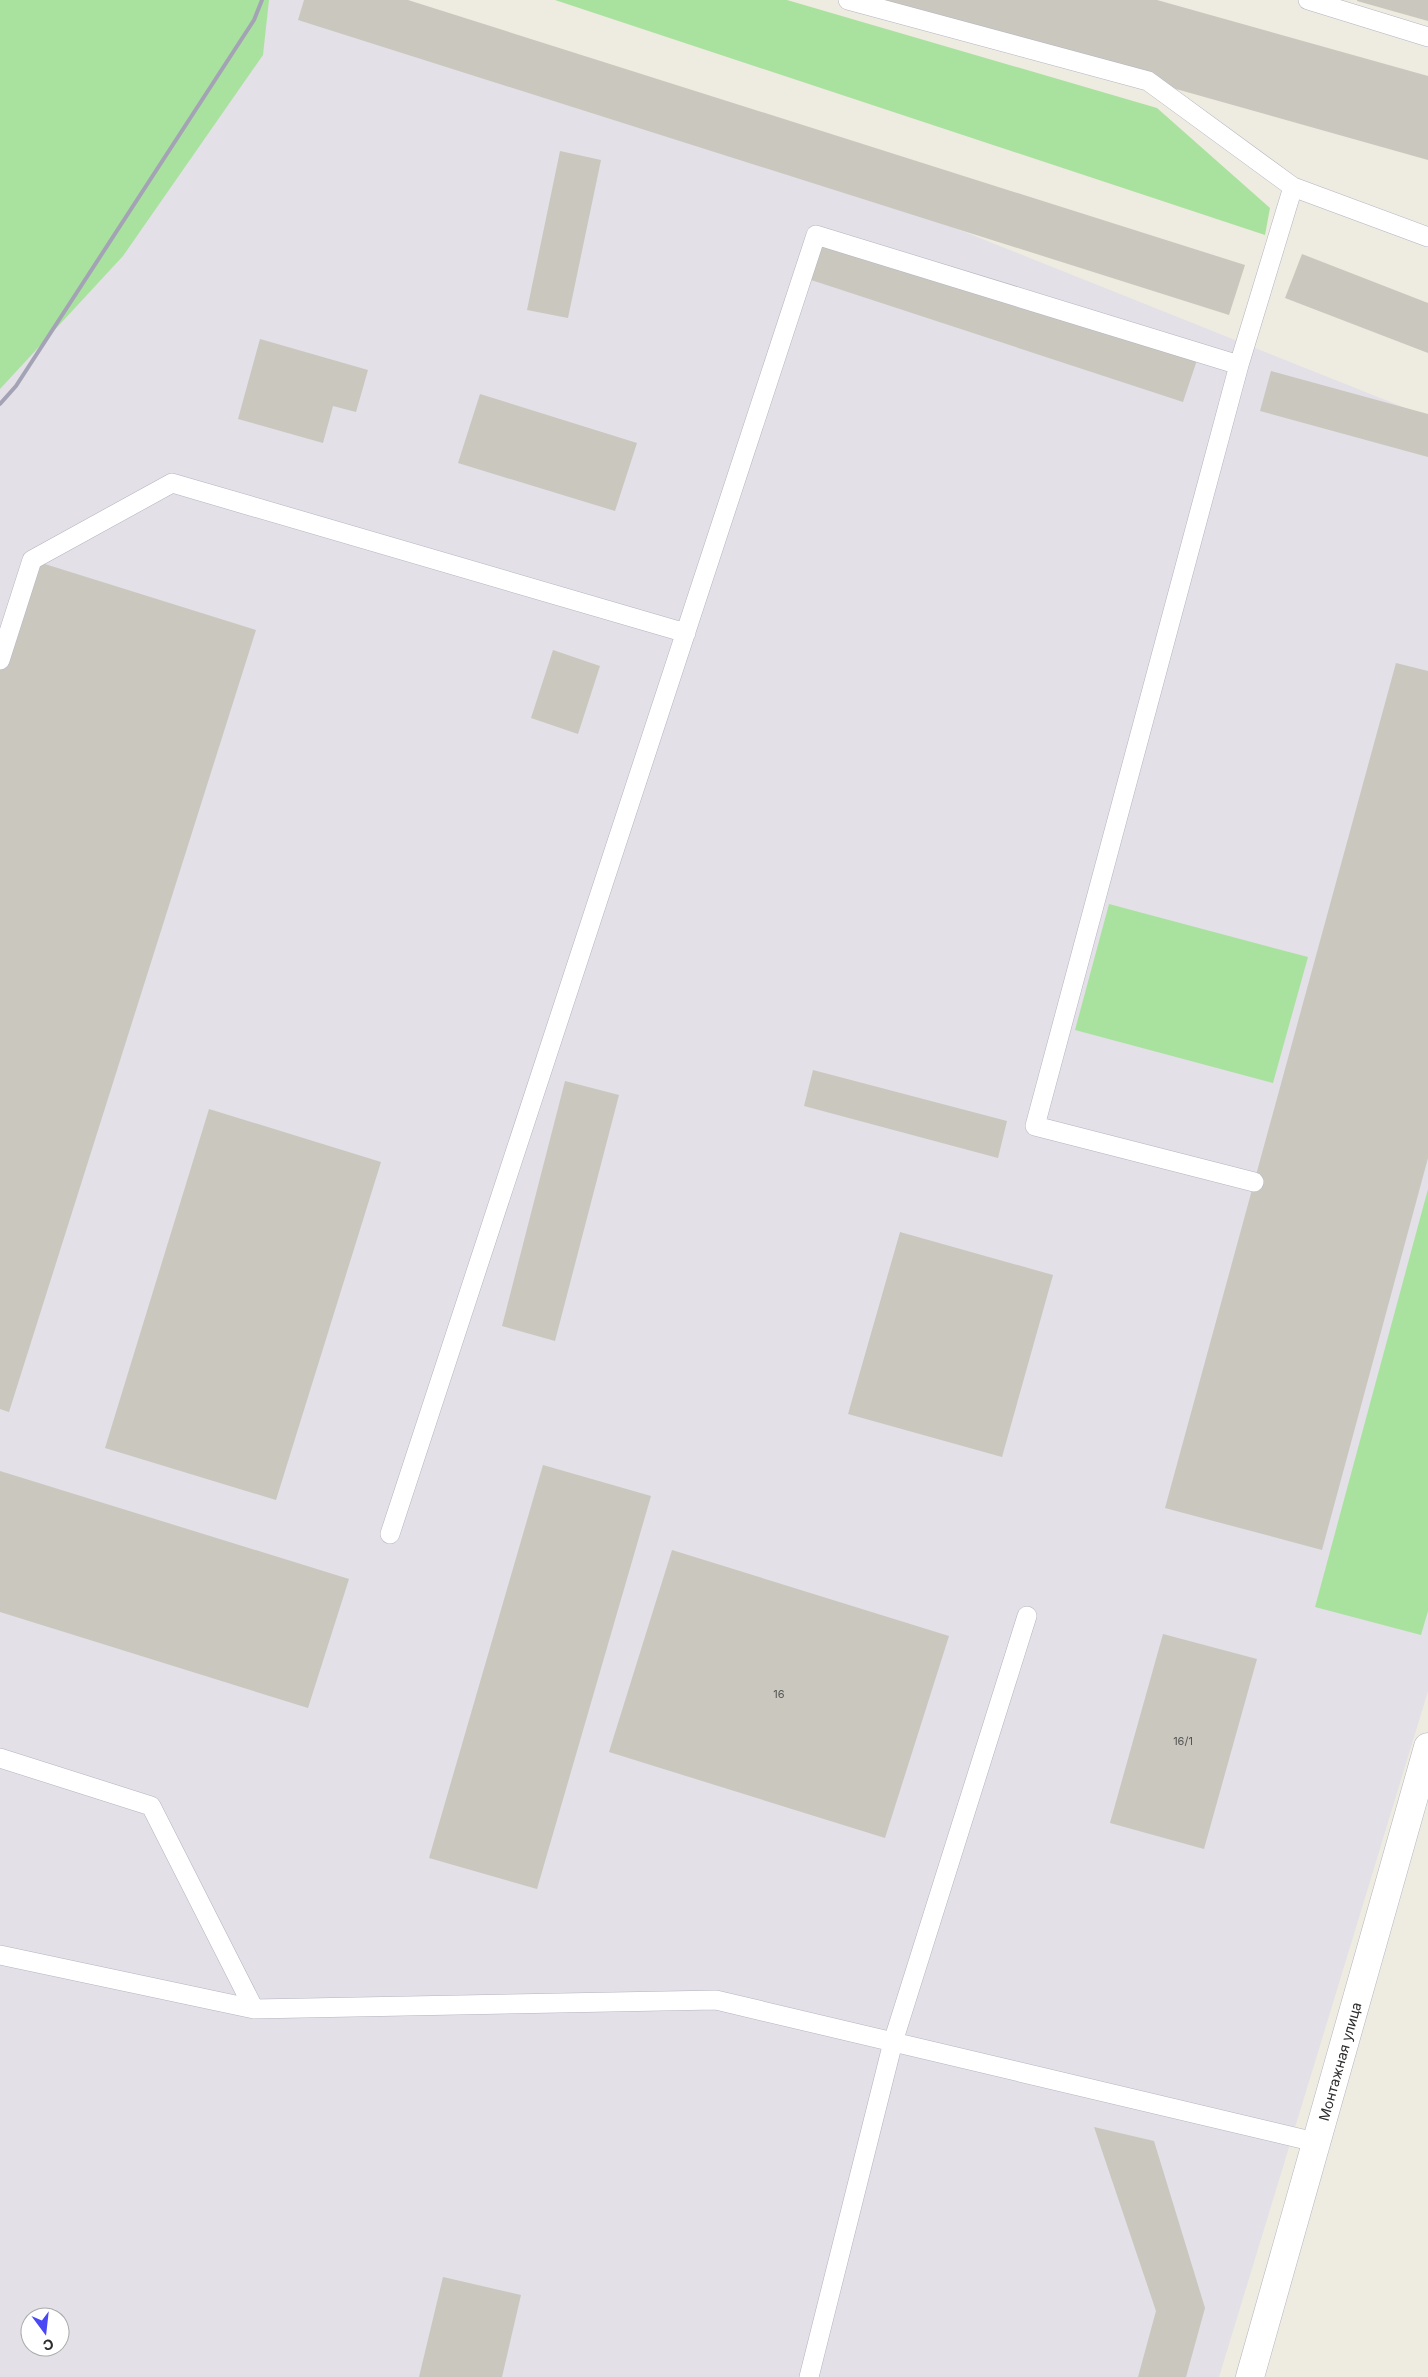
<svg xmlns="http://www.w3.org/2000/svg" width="1428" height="2377" font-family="Inter,sans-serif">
  <rect width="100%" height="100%" fill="#eeebe0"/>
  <path fill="#e3e0e7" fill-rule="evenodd" d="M0,0H384L1428,417V1691L1219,2377H0ZM30,2317H60V2347H30Z"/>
  <path fill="#a9e29f" d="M0,0H269L263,55L123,256L0,389Z
    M555,0H787L1157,108L1270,208L1265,235Z
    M1109,904L1308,957L1273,1083L1075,1030Z
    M1428,1189V1611L1421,1635L1315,1607Z"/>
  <path fill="#cac7bf" d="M304,0H408L1245,265L1229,315L298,20Z
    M860,0H1157L1428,76V160Z
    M1428,0V21L1357,1V0Z
    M560,151L601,160L568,318L527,310Z
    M816,235L1197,360L1183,402L802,277Z
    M1302,254L1428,303V353L1285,298Z
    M260,339L368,370L356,412L333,406L323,443L238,419Z
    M1271,371L1428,414V457L1260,411Z
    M480,394L637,443L615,511L458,463Z
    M32,560L256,630L9,1412L0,1409V660Z
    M553,650L600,666L578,734L531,718Z
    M1396,663L1428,671V1158L1322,1550L1165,1508Z
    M813,1070L1007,1121L998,1158L804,1106Z
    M565,1081L619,1095L555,1341L502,1326Z
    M209,1109L381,1162L276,1500L105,1448Z
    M900,1232L1053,1275L1002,1457L848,1414Z
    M543,1465L651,1496L537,1889L429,1858Z
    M0,1471L349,1579L308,1708L0,1612Z
    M672,1550L949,1636L885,1838L609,1752Z
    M1163,1634L1257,1659L1204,1849L1110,1823Z
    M1094,2127L1154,2141L1205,2308L1186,2377H1138L1156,2311Z
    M443,2277L521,2295L502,2377H419Z"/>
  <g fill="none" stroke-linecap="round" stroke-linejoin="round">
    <g stroke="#b4b3c0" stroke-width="20">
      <path id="service" d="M848,0L1148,81L1293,187L1428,237
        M1308,0L1428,37
        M1239,365L1035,1126L1254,1182
        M0,660L32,560L172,483L686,633
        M390,1534L816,235L1239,365L1293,187
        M0,1758L151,1806L254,2009
        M0,1955L254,2009L716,2000L1315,2142
        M809,2377L893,2042L1027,1616"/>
    </g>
    <g stroke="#b4b3c0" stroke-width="29">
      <g id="minor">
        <path id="s1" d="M1250,2377L1428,1747"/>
      </g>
    </g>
    <use href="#service" stroke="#fff" stroke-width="19"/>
    <use href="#minor" stroke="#fff" stroke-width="28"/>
    <path stroke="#a4a3b6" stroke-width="4" d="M0,404L16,386L254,20L262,0"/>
  </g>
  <g text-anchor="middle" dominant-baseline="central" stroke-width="4.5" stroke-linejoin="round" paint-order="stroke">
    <g font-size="11" fill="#545452">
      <text x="779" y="1694">16</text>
      <text x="1183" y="1741">16/1</text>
    </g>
    <g font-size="14" fill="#2d2d2d" stroke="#fff">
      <text stroke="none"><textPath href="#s1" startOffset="328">Монтажная улица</textPath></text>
    </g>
  </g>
  <g transform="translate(45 2332) rotate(165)"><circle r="24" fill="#ffffff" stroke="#ababab"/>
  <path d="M0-4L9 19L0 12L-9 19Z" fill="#4a47f4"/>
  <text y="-8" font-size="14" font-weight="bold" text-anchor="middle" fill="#2d2d2d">С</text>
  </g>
</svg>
